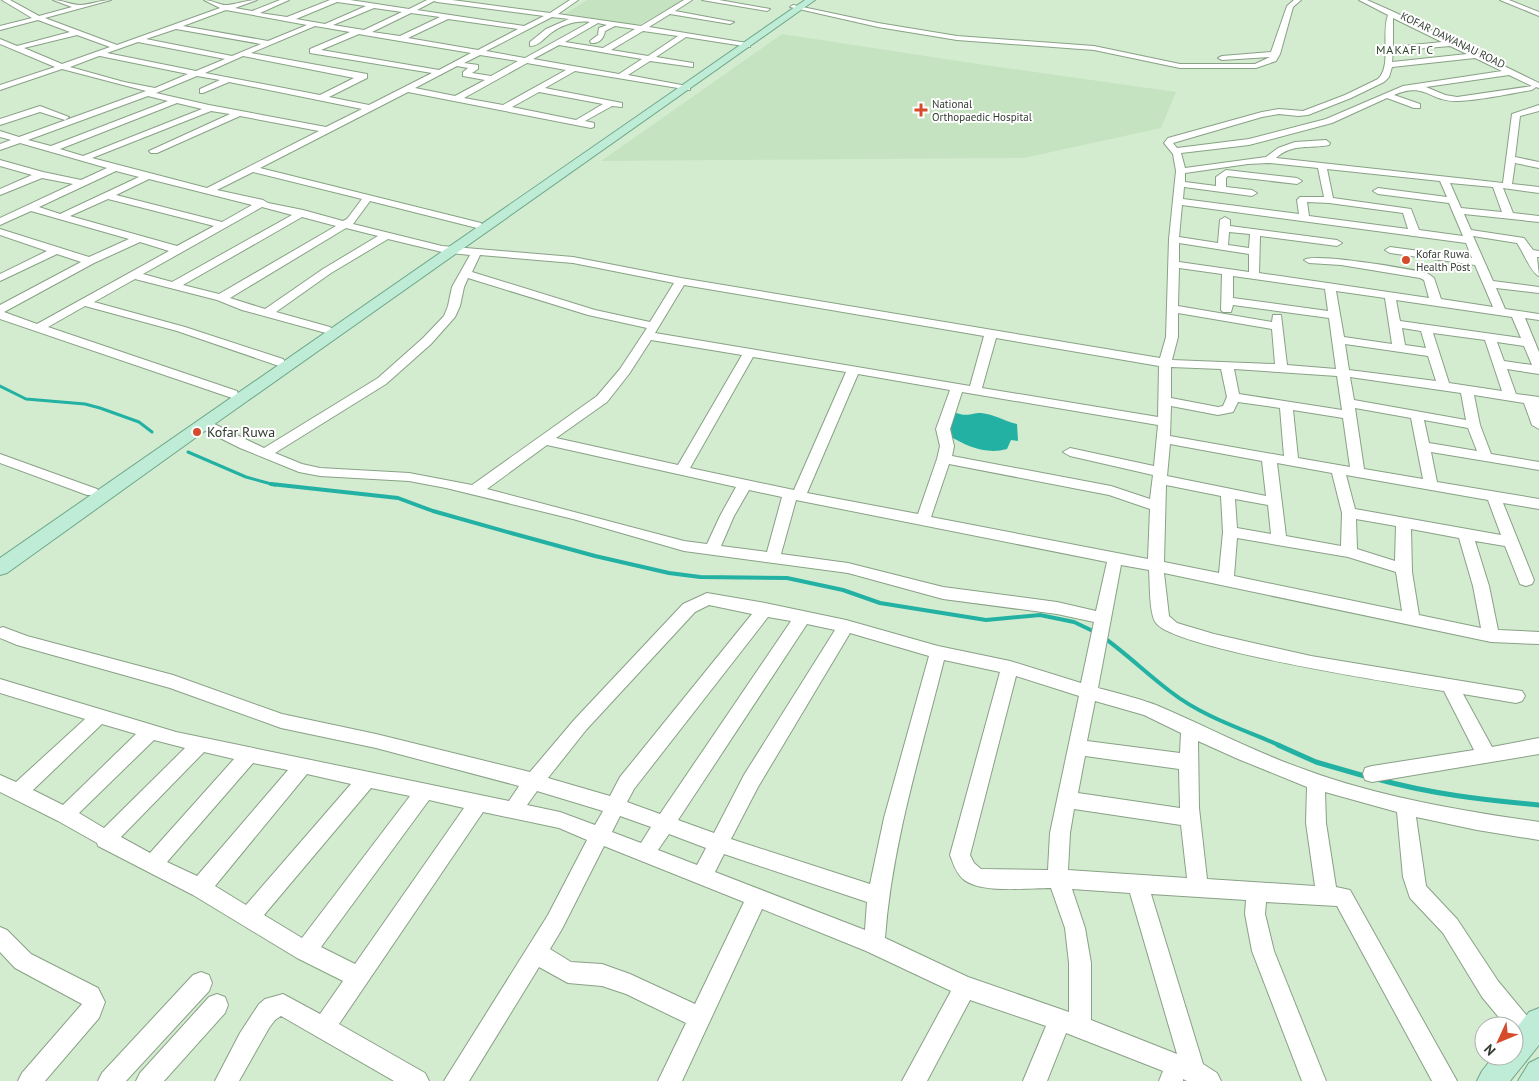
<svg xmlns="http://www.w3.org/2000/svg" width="1539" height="1081" font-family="'PT Sans',sans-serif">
  <rect width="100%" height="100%" fill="#d3eccf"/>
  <path fill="#c5e3c0" d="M587,0H683L641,24L634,25L565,14Z
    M782,34L978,64L1176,92L1161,128L1024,158L601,161Z"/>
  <path fill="#22b1a3" d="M956,413C969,417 971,413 981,413C994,414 1004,421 1017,424L1018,441L1011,440L1007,449C986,455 967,446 949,436L948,417Z"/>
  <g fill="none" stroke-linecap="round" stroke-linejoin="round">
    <path stroke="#22b1a3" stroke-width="3" d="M0,386L26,399L85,404L100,408L139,422L152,432
      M188,452L246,477L275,485"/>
    <path stroke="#22b1a3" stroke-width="4" d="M271,484L398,498L433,511L511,533L595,556L669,573L700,577L787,578L843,590L880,603L986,620L1040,615L1074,622L1095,632
      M1103,637C1127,654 1148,675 1171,692C1203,717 1245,730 1281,746"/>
    <path stroke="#22b1a3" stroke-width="5" d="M1278,745L1316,762L1368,777
      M1377,779C1431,794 1484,800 1539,805"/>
    <g stroke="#89a186" stroke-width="2">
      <path id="minor" d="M2,0H10L39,16L72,7L53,0C62,0 71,5 80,5C89,5 101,0 111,0L45,18L117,45L220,8L204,0C212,0 221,6 228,5C238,4 247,0 257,0L235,8L252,11L280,0H289L260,13L287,17L330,0H350L409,9L427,0H452L550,13L570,0H578L558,14L641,26L684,0H692L675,11L734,22L730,24L670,14L649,27L747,43H750V47L686,37L656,57L693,63V67L650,61L628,75L687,86H690V90L575,71L545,88L622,103V107L612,106L585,121L594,123V127L591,128L408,92L260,168L481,223L482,225L477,228L370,201L353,224L442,246L573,257L681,278L1160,358L1166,337L1169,239L1176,171L1173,154L1164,143L1168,138L1262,112L1279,109L1303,111L1345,95L1378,79C1392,66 1381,33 1388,15L1359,0H1367L1394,12L1539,83V88L1536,87L1532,90C1508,94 1482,100 1458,101C1429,102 1426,81 1394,95L1420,104V108H1414L1387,98L1332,123L1249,145L1181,153L1185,168L1266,157L1278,148L1295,142L1326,140L1330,143L1329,145C1310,149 1292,143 1276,158L1503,183L1512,114L1539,105V111L1520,116L1515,157L1539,162V168L1515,163L1512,184L1539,187V193L1503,188L1513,213L1539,216V222L1464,214L1471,230L1524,238L1533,250L1539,251V257H1537L1539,276C1532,274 1522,250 1517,243L1473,236L1493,281L1539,287V293L1496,288L1505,309L1539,314V320L1525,318L1539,352V374L1507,369L1516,394L1539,397V429L1532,425L1524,403L1474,395L1480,425L1491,454L1539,462V470L1431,452L1437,482L1539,499V509L1503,503L1534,580L1532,584L1526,586L1520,584L1505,546L1475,541L1489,586L1498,630L1539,632V644L1491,642L1164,573L1169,616L1177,623L1214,634L1311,656L1522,691L1525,696L1522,701L1516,703L1463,694L1492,747L1539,738V754L1372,782L1365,780L1363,774L1365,768L1372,766L1474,750L1444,691C1401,684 1174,649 1156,623C1149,614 1150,582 1149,570L1121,565L1098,688C1117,693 1137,698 1156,705C1206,726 1254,752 1306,770C1379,797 1462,811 1539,822V840L1477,830L1416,817L1426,886L1457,919L1498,981L1537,1028L1539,1033L1537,1044L1529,1047C1518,1043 1514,1038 1514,1026H1506L1482,997L1443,933L1410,898L1403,877L1397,812L1325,792L1326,823L1336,887L1350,890L1457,1081H1432L1337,906L1266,902L1265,914L1274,951L1326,1081H1302L1252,951L1245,914L1246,900L1151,894L1203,1064L1217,1073L1221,1081H1187L1183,1079V1081H1159L1163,1071L1066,1033L1047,1081H1023L1046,1026L970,1000L927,1081H902L951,991L866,951L762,909L682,1081H658L686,1023L626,994L602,986L568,983L539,967L469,1081H444L548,915L587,840L559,828L483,812L339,1024L425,1073L429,1081H394L281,1016L275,1020L269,1028L239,1081H215L240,1033L259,1004L265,999L283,994L320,1014L343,981L297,958L193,895L98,846L97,843L58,821L0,792V775L16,782L85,719L0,693V679L176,732L509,801L519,786L376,748L281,728L170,688L17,645L0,638V628L3,627L27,636L173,675L282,714L376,734L530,772L574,720L683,604L707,593L765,603L846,620L938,646L1010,661L1081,683L1094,622L1057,614L943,599L848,573L684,551L573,519L446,488L409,481L320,476L299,472L240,448L198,427L196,424L203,420L208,421L264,448L378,378L423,338L444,316L448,306L452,287L470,255L442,252L388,239L331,273L276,312L330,327L332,329L326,333L242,310L217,300L135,279L94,302L185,327L283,359L285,362L279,366L177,331L85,306L48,327L237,391L238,394L237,397L232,398L0,319V305L81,262L57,254L0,281V274L47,251L0,235V229L89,257L129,239L31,211L0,225V218L73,184L42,178L0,195V189L32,175L0,166V160L43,172L81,180L107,168L20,143L0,150V144L11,140L0,137V131L19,137L146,91L62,69L0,90V85L55,67L0,44V39L17,46L70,32L38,20L0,30V26L32,18ZM434,1L437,2L544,16L524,26L417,10ZM337,2L366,6L325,24L296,19ZM374,8L402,12L364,30L333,25ZM226,10L307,25L268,41L183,26ZM411,13L440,17L400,36L372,32ZM552,17L569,19L546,29L530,42V46C539,46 544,38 551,33C562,25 576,20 590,22L525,58L486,51ZM1393,18L1442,42L1393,47ZM448,19L518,29L478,50L408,38ZM598,23L607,25L599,28L598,35L590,41L591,43C599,44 604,38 605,31L615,26L635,29L603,48L565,42ZM315,26L350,32L310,49V53L432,73L369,105L329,97L367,78V74L251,53ZM176,29L261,44L232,56L146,39ZM643,31L678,36L648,56L611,50ZM359,34L364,35L471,53L439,70L321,50ZM77,35L110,47L62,64L24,48ZM138,42L225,59L196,71L107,53ZM559,45L642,59L619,74L533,59ZM1450,46L1467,54L1392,62L1393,51ZM480,55L518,61L491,76L472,73L478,69V65L464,63ZM99,56H100L188,74L155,88L124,82L70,67ZM243,56L354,78L320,95L205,73ZM1475,58L1502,71L1403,86L1326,119L1249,139L1177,148L1173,143L1262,117L1279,114L1298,116L1308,115L1351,98L1384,82L1389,77L1392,67ZM527,63L566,70L503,105L464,98ZM457,66L468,68L463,72V76L485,80L455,96L415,88ZM1509,75L1532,86L1457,97L1445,95L1426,87ZM197,76L220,80L200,89V93H203L229,82L362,109L326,127L209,105L156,93ZM539,92L603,104L576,120L512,107ZM148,96L168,101L51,146L28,140ZM177,103L202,109L83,156L60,149ZM211,111L230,114L149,151L151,153H157L240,116L319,131L207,188L92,158ZM1269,163L1318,168L1324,197H1300L1297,200L1299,214L1183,199L1184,187L1252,196L1257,193L1252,190L1226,187V178L1228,176L1297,184L1302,181L1297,178L1226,170L1216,177V186L1185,182V173L1248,164ZM1327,169L1440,181L1447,197L1378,188L1373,191L1378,194L1449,203L1463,236L1419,230L1411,209L1333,198ZM116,171L139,177L60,214L39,207ZM253,172L362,199L347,219L343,221L303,210L268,203L263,200L217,190ZM149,179L252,205L222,222L116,195ZM1450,183L1493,187L1502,212L1461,208ZM108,199L214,226L177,246L70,216ZM1307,202L1329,203L1403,213L1408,229L1309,216ZM1182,205L1466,243L1472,258L1390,247L1385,250L1390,253L1475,265L1493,307L1441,299L1434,278L1427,273C1410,269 1313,252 1304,260L1309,263L1341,265L1420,278L1424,280L1429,298L1259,273L1260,236L1337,246L1342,243L1337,240L1230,226V220L1225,217L1220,220L1218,243L1179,237ZM262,207L292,215L172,282L143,274ZM302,217L336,226L219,294L183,285ZM346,228L378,236L323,269L265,309L230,298ZM1229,232L1250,234L1249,248L1228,245ZM140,242L169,251L37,324L4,312L94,263ZM1179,243L1249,254V272L1179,262ZM480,255L573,263L674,283L650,322L595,310L472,272ZM1179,268L1222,274L1221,310L1223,312H1231L1233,305L1329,318L1336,369L1287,365L1281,315H1273L1272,322L1178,306ZM1233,276L1325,289L1328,311L1233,298ZM468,278L588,315L647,328L620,369L597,396L472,485L409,473L320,468L302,464L275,453L386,384L431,344L455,317L460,306L464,287ZM684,285L984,336L970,386L655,333ZM1336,291L1385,298L1392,344L1344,337ZM1396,300L1512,317L1521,338L1400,321ZM1178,313L1272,329L1275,364L1172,360L1178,337ZM1402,328L1421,331L1426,348L1405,345ZM1433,333L1485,340L1502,391L1449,383ZM996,338L1159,366L1158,417L982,388ZM651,340L742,355L678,465L556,438L607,402L629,374ZM1497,342L1524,346L1532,365L1504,361ZM1345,344L1428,356L1436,381L1349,370ZM753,357L846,372L794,490L690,468ZM1171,367L1221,369L1227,397L1223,406L1218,407L1171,398ZM1234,369L1337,376L1342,410L1239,394ZM858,374L950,390L936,429L940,446L937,459L918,514L807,493ZM1350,377L1461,393L1466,420L1354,400ZM962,392L1158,425L1154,466L1070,448L1063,452L1070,456L1153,475L1150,499L1111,486L952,456L954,446L950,429ZM1238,402L1280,408L1284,456L1170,436L1171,406L1218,415L1233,412ZM1355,408L1411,418L1423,479L1364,469ZM1293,410L1343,418L1350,467L1298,458ZM1424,420L1468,428L1477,451L1429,443ZM1170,444L1262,461L1266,496L1167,476ZM547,445L736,487L720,516L707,544L684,541L487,489ZM1277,463L1332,473L1342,513L1341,546L1286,536ZM949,464L1109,495L1150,509L1148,559L931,517ZM1346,475L1488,500L1501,535L1355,509ZM1166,485L1221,496L1223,532L1219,573L1164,562ZM749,490L782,497L767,552L721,546L734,516ZM1235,499L1268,505L1271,534L1237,528ZM796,500L1107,562L1096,611L1057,602L943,587L848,563L781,554ZM1356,519L1396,526L1395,561L1357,549ZM1411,529L1459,538L1473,586L1481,628L1419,615L1412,572ZM1237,538L1348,557L1396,572L1402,611L1234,576ZM709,605L752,614L620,777L610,796L548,778L586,730L695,612ZM768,617L791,621L660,814L627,802L634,789ZM807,624L835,630L744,775L714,833L678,820ZM850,633L929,656L884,818L870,884L731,839L758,787ZM944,660L1000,672L950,855C953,863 956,873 963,879C980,894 1028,888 1051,888L1065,928L1069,963V1012L968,977L885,938C892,843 921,752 944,660ZM1016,676L1079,696L1050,833L1048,870L981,869L974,863L970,855ZM1095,701L1144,715L1181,733L1180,753L1087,741ZM102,724L136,734L63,805L33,790ZM154,740L185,748L104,828L79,813ZM1198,741L1238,759L1307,787L1306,823L1315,886L1207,879L1199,808ZM204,752L234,759L150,853L121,837ZM1085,756L1179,769L1180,808L1078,793ZM253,763L288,770L197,876L167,862ZM307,774L351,784L246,905L215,886ZM371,788L410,796L302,938L264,915ZM537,791L603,811L595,825L560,812L527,805ZM429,800L464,808L355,964L321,947ZM1074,809L1181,825L1187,878L1068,870L1070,833ZM620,816L651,827L641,843L612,832ZM669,834L706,848L697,865L658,850ZM604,846L744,902L695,1004L630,974L602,964L571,962L550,949L562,929ZM724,854L867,902L865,930L715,872ZM1072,889L1130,893L1177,1054L1091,1020V963L1085,928Z
        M702,0H719L770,9L767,11Z
        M1294,0H1301L1293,7L1280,54L1276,61L1256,68H1180L1094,50L957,40L878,27L790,7L793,5L878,23L957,36L1094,46L1180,64H1255L1270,57L1222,60L1218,58L1222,56L1271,52L1287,6Z
        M1500,0H1509L1539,12V16Z
        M40,106L69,117L65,120L40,112L0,125V119Z
        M0,454L97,489L99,492L97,495H87L0,463Z
        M0,927L7,930L31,954L98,988L105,1002L99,1018L45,1081H18L22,1073L82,1004L15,968L0,952Z
        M201,972L209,975L212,983L209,991L126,1081H98L102,1073L193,975Z
        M217,994L225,997L228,1005L225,1013L164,1081H136L140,1073L209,997Z"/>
    </g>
    <g stroke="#70a78b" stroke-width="2">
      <path id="major" d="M805,0H815L209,428L7,573L0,575V558Z
        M1539,1008V1045L1510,1081H1477L1482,1071L1494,1056H1514V1031L1529,1012Z
        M1539,1058V1081H1518L1529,1063Z"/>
    </g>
    <use href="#minor" fill="#fff" fill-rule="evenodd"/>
    <use href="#major" fill="#beecd6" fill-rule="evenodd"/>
  </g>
  <g fill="#d54b2c" stroke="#fff" stroke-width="2">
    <path d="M918.5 102.5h5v5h5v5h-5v5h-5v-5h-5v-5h5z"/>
    <circle cx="1406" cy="260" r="5"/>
    <circle cx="197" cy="432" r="5"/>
  </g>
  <g text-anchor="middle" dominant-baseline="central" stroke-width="4" stroke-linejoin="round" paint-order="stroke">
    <g font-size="11" fill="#323c31" stroke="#fff">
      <text transform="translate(1453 40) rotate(26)">KOFAR DAWANAU ROAD</text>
    </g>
    <g font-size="11" fill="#323c31" stroke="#fff" text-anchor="start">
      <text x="932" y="104">National<tspan x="932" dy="13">Orthopaedic Hospital</tspan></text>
      <text x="1416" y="254">Kofar Ruwa<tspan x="1416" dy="13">Health Post</tspan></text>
    </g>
    <g font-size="12" letter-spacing="1" fill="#30442d" stroke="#fff">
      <text x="1405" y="49">MAKAFI C</text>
    </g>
    <g font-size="14" fill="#323c31" stroke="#fff" text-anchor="start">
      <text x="207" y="432">Kofar Ruwa</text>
    </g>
  </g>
  <g transform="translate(1499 1041) rotate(226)"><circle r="24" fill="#ffffff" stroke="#adb1ad"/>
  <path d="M0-4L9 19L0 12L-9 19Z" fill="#d54b2c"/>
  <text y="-8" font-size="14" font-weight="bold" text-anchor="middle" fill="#323c31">N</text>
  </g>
</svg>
